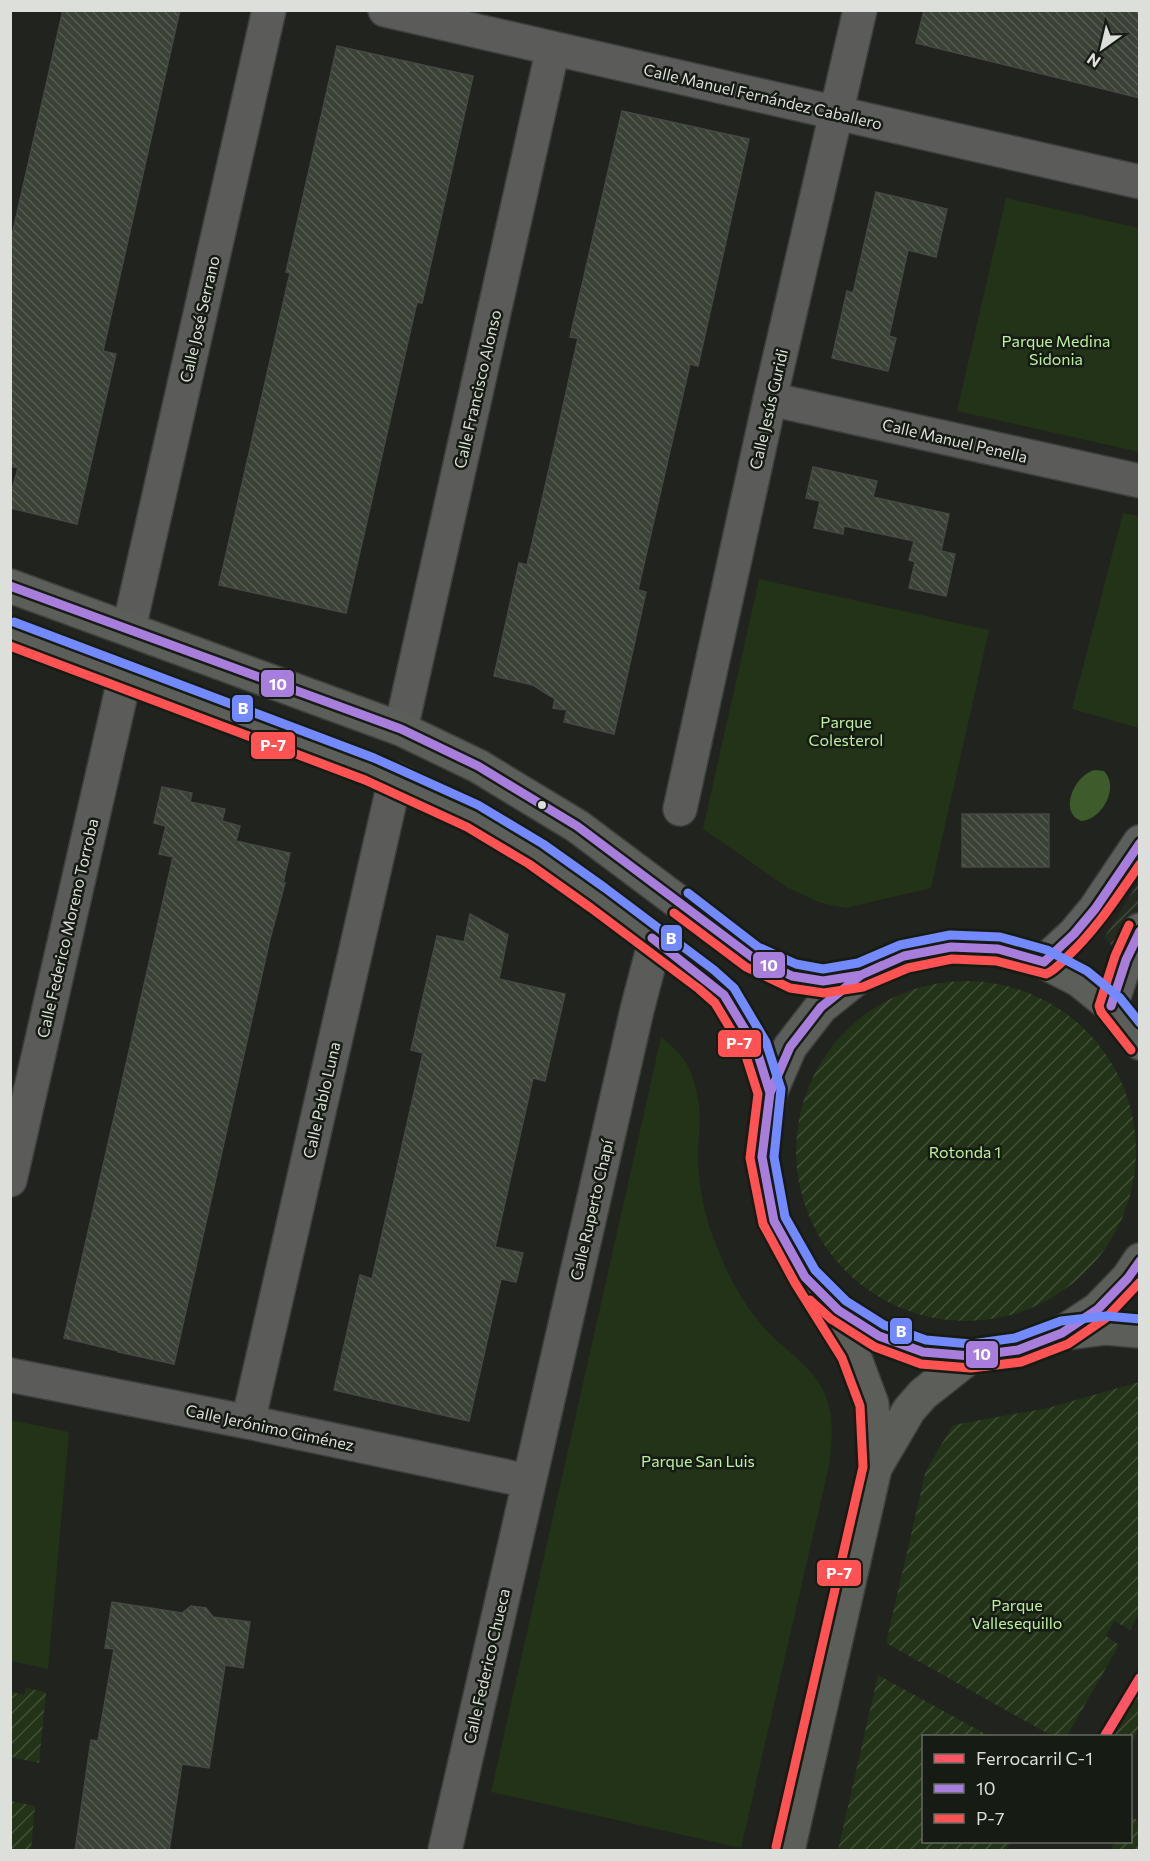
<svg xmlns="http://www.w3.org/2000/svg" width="1150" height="1861" font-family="Commissioner,sans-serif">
  <defs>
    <pattern id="industrial-furrows" width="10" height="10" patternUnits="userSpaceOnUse" patternTransform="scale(1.5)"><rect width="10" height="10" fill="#232c1f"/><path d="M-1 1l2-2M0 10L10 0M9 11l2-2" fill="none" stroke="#424a3f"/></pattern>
    <pattern id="garden-furrows" width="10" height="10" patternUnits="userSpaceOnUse" patternTransform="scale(1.5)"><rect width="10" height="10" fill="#233317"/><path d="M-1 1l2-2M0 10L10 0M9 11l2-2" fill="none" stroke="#425038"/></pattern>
    <pattern id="building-back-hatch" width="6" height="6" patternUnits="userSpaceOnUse" patternTransform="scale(1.5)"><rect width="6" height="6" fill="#3a4135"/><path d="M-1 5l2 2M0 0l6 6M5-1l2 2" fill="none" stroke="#565c52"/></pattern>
  </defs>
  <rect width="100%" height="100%" fill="#20231e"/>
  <path fill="url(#industrial-furrows)" d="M1139,881V972L1104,938Z"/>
  <path fill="#233317" d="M1006,198L1139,228V452L957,411Z
    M1123,513L1139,516V728L1072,709Z
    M759,579L989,630L931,888L846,908L821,903L788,888L703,829Z
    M661,1037C670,1044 681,1054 686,1063C695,1077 700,1104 700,1120C700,1131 698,1141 698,1152C698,1184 704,1216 716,1245C728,1276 744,1306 767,1331C785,1350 811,1366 823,1390C835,1413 832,1440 829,1466L741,1848L491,1792Z
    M11,1420L69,1432L48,1669L11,1661Z"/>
  <path fill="url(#garden-furrows)" d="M796 1151a170 170 0 1 1 340 0a170 170 0 1 1-340 0Z
    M1139,1382V1614L1130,1630L1114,1621L1106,1636L1119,1645L1067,1736H1052L886,1643L926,1470L953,1425L1048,1408Z
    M878,1675L989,1736H924V1842H1011L1006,1850H838Z
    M1139,1675V1727L1131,1744L1130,1736H1114L1106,1732Z
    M26,1688L46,1692L39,1763L11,1757L13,1749L10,1748L11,1692L24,1695Z
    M11,1801L35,1806L31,1850H11Z
    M1131,1816L1139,1821V1850H1110L1115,1842H1130Z"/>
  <path fill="#3e5b2b" d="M1095,770L1104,771C1120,787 1102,820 1081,821C1078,819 1075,818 1073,815C1063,800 1079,773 1095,770Z"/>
  <path fill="url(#building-back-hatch)" stroke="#454844" stroke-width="1.5" d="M63,10H180L103,351L116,354L77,524L10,508V497L18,468L10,466V244Z
    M924,10H1140V98L916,43Z
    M337,46L473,76L422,303L417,302L346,613L219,585L290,273L286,272Z
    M622,111L749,139L698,366L690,364L638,590L646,592L614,734L564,722L567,710L553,708L555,699L533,685L494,676L519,563L527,565L553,452L578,338L570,337Z
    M876,192L947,209L936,257L908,250L889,336L896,338L888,371L832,358L847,291L853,293Z
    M813,467L877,481L873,497L949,514L941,551L955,554L946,596L909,588L915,562L909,560L914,541L844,526L843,534L814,528L820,501L806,498Z
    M162,787L192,793L190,802L225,809L222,821L240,826L236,841L290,853L283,883H285L270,939L174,1364L118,1352V1351L64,1338L173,857L159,854L166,826L154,823Z
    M962,814H1049V867H962Z
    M470,914L508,935L499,979L565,994L545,1081L533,1078L495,1247L523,1253L516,1282L501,1279L469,1421L334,1390L360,1275L372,1279L423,1053L411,1050L437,936L464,942Z
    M112,1602L182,1613L191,1606L206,1608L213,1617L250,1622L243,1668L225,1665L209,1768L182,1764L169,1851H75L91,1740L98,1741L114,1649L105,1648Z"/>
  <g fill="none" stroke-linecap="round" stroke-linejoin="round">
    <g stroke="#3e403d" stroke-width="36">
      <path id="minor" d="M385,10L1140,182
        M770,399L1140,481
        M129,628L269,10
        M401,729L553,48
        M680,809L770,399L860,10
        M10,1180L125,676
        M10,1375L248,1422L528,1481
        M248,1422L395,779
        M445,1850L637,1010L655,941"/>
    </g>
    <g stroke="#3e403d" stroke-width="36">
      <path id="secondary" d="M1044,962L1074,934L1095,909L1140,842
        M1111,1006L1126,960L1140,930"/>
    </g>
    <g stroke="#3e403d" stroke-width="36">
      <path id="primary" d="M10,586L401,729L478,766L577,826L752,957L792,976L823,981L861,975
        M10,633L395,779L473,816L536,854L598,898L707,980L724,995L756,1048L770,1093
        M1140,1043L1111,1006L1079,980L1044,962L998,949L951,947L904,956L861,975L821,1007L790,1047L770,1093L762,1157L774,1221L805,1277L838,1310L879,1336L923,1352L971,1356L1018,1350L1062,1333L1098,1309L1128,1278L1140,1260
        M1067,1333L1106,1328L1140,1331
        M875,1468L909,1410L923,1394L971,1356
        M788,1850L875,1468L872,1404L853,1353L822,1304"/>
    </g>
    <use href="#minor" stroke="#5b5c5a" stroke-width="33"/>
    <use href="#secondary" stroke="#5d5f5c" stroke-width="33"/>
    <use href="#primary" stroke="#5c5e5a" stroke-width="33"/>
    <g stroke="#161b13" stroke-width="14">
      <path id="bus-1" d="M10,586L401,729L478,766L577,826L752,957L792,976L823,981L861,975L904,956L951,947L998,949L1044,962
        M652,938L724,995L756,1048L770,1093
        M1044,962L1074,934L1095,909L1140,843
        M883,965L861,975L821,1007L790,1047L770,1093L762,1157L774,1221L805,1277L838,1310L879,1336L923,1352L971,1356L1018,1350L1062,1333L1098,1309L1128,1278L1140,1261
        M1111,1006L1126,960L1140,931"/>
    </g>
    <g stroke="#161b13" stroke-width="14">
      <path id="bus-2" d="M10,646L365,780L467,827L529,864L591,908L699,989L715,1003L745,1053L758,1094L750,1158L763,1224L795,1283L842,1358L860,1406L863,1467L776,1847
        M674,913L746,967L790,988L824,993L863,987L908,968L952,959L996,961L1046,974C1054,971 1061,963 1067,957C1097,929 1117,897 1140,864
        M1129,925L1115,956L1099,1006L1101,1012L1131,1050
        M810,1300L831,1319L875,1347L921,1364L971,1368L1021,1362L1068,1344L1106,1318L1140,1282"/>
    </g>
    <g stroke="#161b13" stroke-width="14">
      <path id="bus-3" d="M14,622L374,758L478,805L543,844L605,888L714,970L734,988L766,1042L781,1089L774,1157L785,1217L815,1270L846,1301L884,1325L926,1340L971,1344L1015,1338L1061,1321L1106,1316L1140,1319
        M688,893L758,947L796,964L823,969L858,963L900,945L950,935L1000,937L1047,950L1087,971L1120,998L1140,1023"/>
    </g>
    <use href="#bus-1" stroke="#a77edb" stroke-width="9"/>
    <use href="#bus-2" stroke="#ff5353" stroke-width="9"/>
    <use href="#bus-3" stroke="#7389ff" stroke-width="9"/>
    <g stroke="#161b13" stroke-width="15">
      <path id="rail-1" d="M1105,1736L1140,1678"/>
    </g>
    <use href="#rail-1" stroke="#ff5564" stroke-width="10"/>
  </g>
  <circle fill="#dcdfda" stroke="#161b13" stroke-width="2" cx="542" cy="805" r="5"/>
  <g text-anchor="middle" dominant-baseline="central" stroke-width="5" stroke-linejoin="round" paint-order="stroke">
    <g font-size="16" fill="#dcdfda" stroke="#161b13">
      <text transform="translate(763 96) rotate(13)">Calle Manuel Fernández Caballero</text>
      <text transform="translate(199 319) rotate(-77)">Calle José Serrano</text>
      <text transform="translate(477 389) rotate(-77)">Calle Francisco Alonso</text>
      <text transform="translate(768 409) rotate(-77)">Calle Jesús Guridi</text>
      <text transform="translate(955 440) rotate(13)">Calle Manuel Penella</text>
      <text transform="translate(67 928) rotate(-77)">Calle Federico Moreno Torroba</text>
      <text transform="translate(321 1100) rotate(-77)">Calle Pablo Luna</text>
      <text transform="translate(591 1210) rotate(-77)">Calle Ruperto Chapí</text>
      <text transform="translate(270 1427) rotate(12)">Calle Jerónimo Giménez</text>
      <text transform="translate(486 1666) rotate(-77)">Calle Federico Chueca</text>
    </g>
    <g font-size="16" fill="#beefa0" stroke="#161b13">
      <text x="1056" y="340">Parque Medina<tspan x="1056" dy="18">Sidonia</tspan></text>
      <text x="846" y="721">Parque<tspan x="846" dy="18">Colesterol</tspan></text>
      <text x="965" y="1151">Rotonda 1</text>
      <text x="698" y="1460">Parque San Luis</text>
      <text x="1017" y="1604">Parque<tspan x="1017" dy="18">Vallesequillo</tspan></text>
    </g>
  </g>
  <g stroke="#161b13" stroke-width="2">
    <rect x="260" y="669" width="35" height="29" rx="6" fill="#a77edb"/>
    <rect x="231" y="694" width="23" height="29" rx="6" fill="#7389ff"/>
    <rect x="250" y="731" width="46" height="29" rx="6" fill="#ff5353"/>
    <rect x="660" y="924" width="23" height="28" rx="6" fill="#7389ff"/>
    <rect x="752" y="951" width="34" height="28" rx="6" fill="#a77edb"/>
    <rect x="717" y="1029" width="45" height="29" rx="6" fill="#ff5353"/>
    <rect x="889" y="1317" width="24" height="28" rx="6" fill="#7389ff"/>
    <rect x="965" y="1340" width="34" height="29" rx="6" fill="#a77edb"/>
    <rect x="816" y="1559" width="46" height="28" rx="6" fill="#ff5353"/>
  </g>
  <g font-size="16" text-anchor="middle" font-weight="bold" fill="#fff">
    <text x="278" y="690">10</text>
    <text x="243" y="714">B</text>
    <text x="273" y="751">P-7</text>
    <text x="671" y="944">B</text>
    <text x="769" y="971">10</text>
    <text x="739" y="1049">P-7</text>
    <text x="901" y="1337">B</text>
    <text x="982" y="1360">10</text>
    <text x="839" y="1579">P-7</text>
  </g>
  <rect width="1150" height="1861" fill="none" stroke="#dcdfda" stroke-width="24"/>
  <rect x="922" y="1735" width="210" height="108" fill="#161b13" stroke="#656963" stroke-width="1.5"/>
  <rect x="934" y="1754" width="30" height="9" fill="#ff5564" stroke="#656963" stroke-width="1.5"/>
  <text x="976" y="1765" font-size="18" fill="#dcdfda">Ferrocarril C-1</text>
  <rect x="934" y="1784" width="30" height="9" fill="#a77edb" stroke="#656963" stroke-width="1.5"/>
  <text x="976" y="1795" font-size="18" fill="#dcdfda">10</text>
  <rect x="934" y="1814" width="30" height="9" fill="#ff5353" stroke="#656963" stroke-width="1.5"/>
  <text x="976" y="1825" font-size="18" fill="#dcdfda">P-7</text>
  <g transform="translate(1102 48) rotate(214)" stroke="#161b13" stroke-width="4.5" paint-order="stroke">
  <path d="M0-4.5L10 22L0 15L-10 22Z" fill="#dcdfda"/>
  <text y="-9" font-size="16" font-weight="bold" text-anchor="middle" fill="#dcdfda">N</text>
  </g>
</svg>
